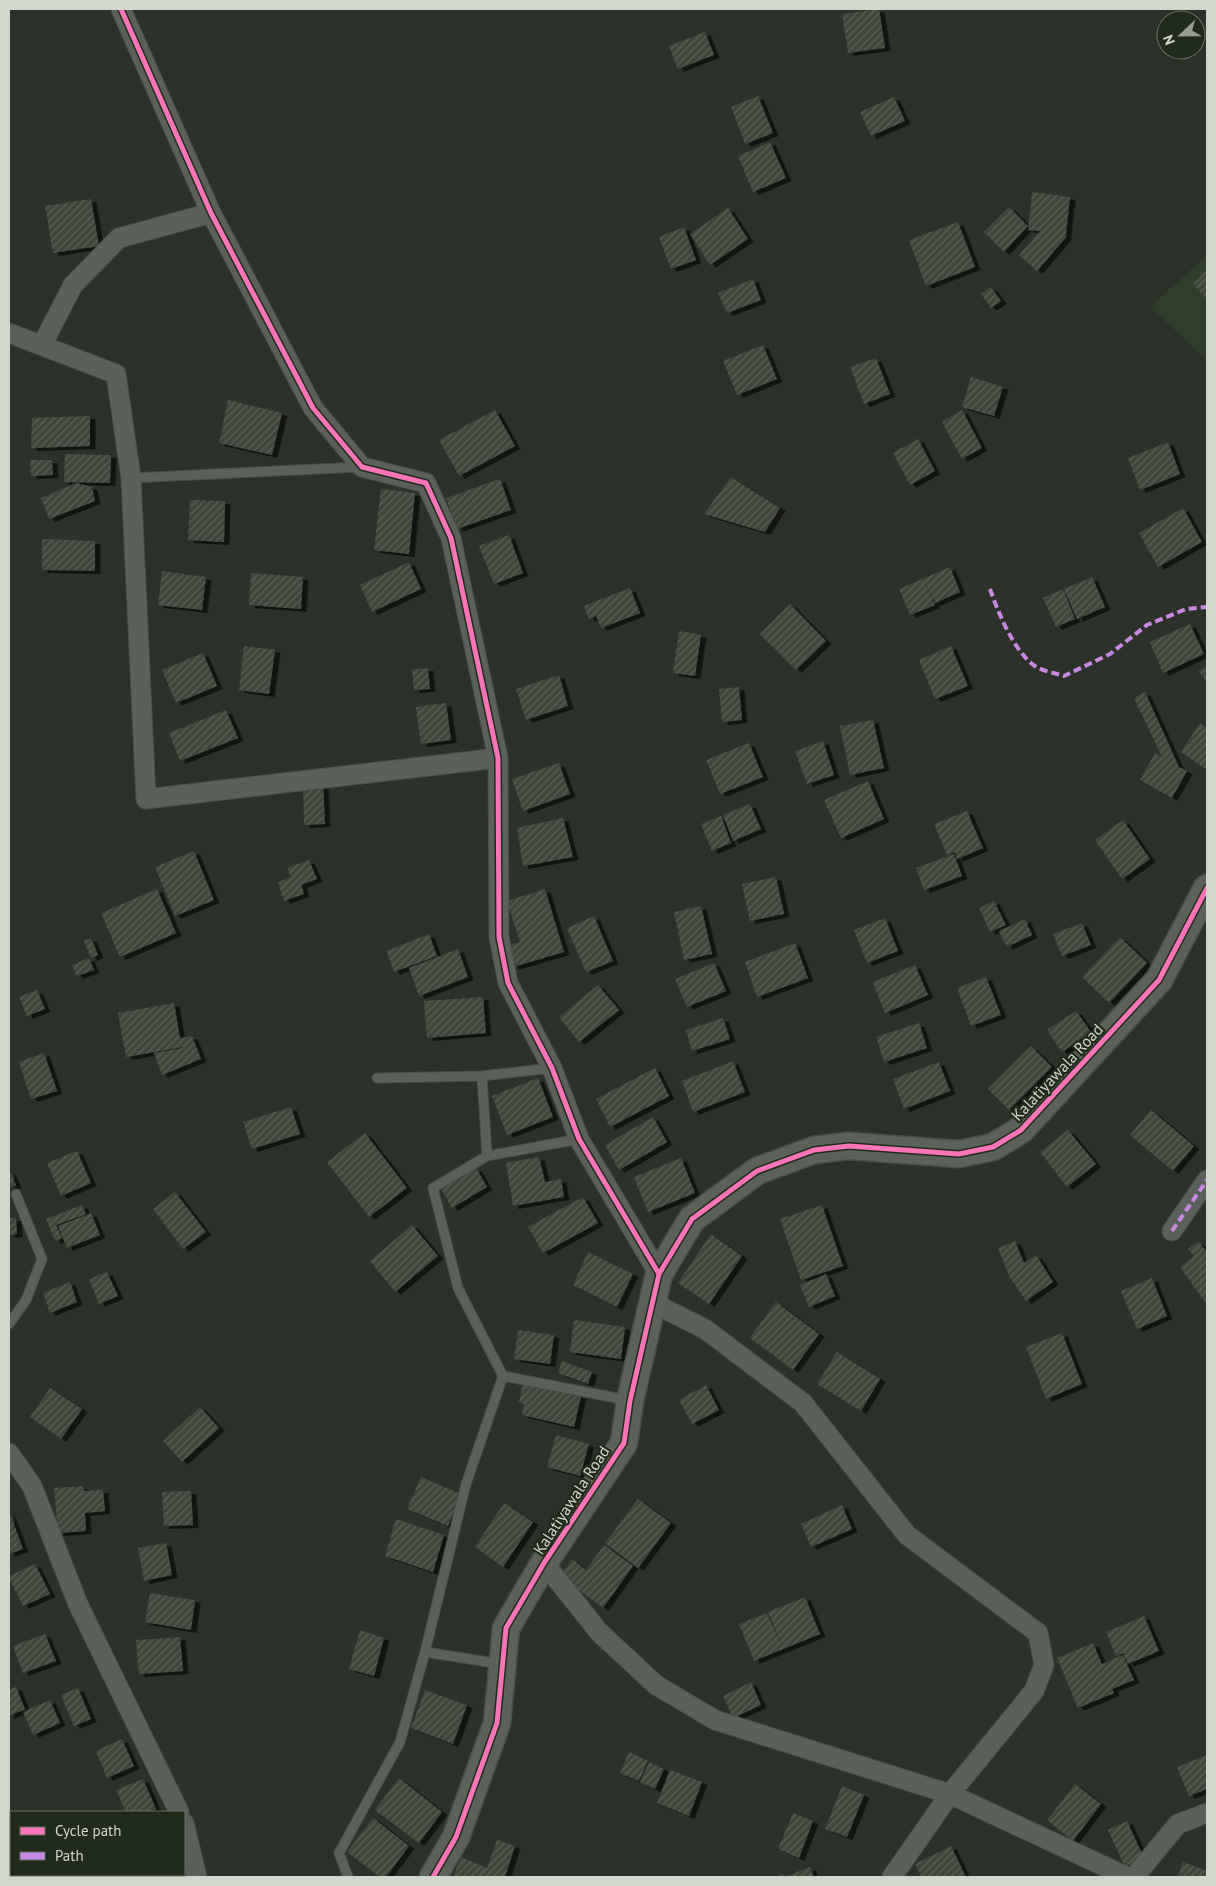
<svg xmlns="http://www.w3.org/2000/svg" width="1216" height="1886" font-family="'PT Sans',sans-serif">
  <defs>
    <pattern id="building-hatch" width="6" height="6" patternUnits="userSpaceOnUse" patternTransform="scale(1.25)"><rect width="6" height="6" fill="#3e473a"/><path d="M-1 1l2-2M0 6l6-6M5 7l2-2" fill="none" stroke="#596155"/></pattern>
    <filter id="shadow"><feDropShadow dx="5.5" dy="3" stdDeviation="0" flood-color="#0009"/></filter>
  </defs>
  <rect width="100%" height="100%" fill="#2c322a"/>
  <path fill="#2f3d2a" d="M1207,255V360L1150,307Z"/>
  <path fill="url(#building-hatch)" filter="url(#shadow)" d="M879,9L885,48L848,53L842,14Z
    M705,32L714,55L678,69L669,46Z
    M758,96L773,133L745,144L731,107Z
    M894,97L905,121L871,136L860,112Z
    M770,142L786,178L753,192L738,156Z
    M1032,192L1070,197L1066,234L1064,233L1067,236L1037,271L1019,255L1040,231L1028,230Z
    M91,199L99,246L53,253L45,206Z
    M1009,207L1028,226L1004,252L984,232Z
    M728,208L748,239L710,265L690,234Z
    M958,222L975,267L926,286L909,240Z
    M684,227L696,260L671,269L659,237Z
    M1207,270V300L1193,284Z
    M753,279L761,300L727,313L718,293Z
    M991,287L1001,301L991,308L981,294Z
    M763,345L777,379L737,395L723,361Z
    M876,358L890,394L864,404L850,367Z
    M971,377L1003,387L994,416L962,407Z
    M228,400L282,413L272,455L219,443Z
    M495,410L515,446L459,476L439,440Z
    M962,410L982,448L962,459L942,422Z
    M90,416V446L31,448L32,418Z
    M918,439L935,471L910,485L893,453Z
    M1168,442L1180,474L1140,490L1128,458Z
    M65,454L111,455L110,483L64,482Z
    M30,460H52L53,475L31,476Z
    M731,477L780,508L765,532L704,514Z
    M500,479L511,510L457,529L446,498Z
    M76,483L92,487L95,501L49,519L41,498Z
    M381,489L415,493L409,554L374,550Z
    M190,500L225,501L224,542L188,540Z
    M1183,508L1202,542L1158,567L1139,533Z
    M509,535L523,573L494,584L479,546Z
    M42,539L95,541V571L42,570Z
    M409,562L421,589L372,612L360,585Z
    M950,567L960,592L935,603L924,580L935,605L910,615L899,589Z
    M162,571L206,577L202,610L158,605Z
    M251,573L303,577L301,609L249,605Z
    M1092,577L1105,607L1077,619L1064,589Z
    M630,588L640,613L601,628L596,616L589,619L584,606Z
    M1063,589L1075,619L1056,627L1043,598Z
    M790,604L826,641L796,670L760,634Z
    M1190,624L1204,654L1163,673L1150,642Z
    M679,631L701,635L695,676L673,673Z
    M244,646L275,650L269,694L239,690Z
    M951,646L968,686L935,699L919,660Z
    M203,653L217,686L176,703L162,670Z
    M1207,666V683L1199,671Z
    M428,668L430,689L414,690L412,669Z
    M559,675L568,706L526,720L516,689Z
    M739,687L742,720L722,722L719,689Z
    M1145,692L1179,767L1187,771L1172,798L1140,780L1155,753L1162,757L1134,698Z
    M446,703L451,740L421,744L416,707Z
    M226,710L238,738L180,761L169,733Z
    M873,720L884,768L850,775L840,726Z
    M1200,723L1207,728V770L1181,752Z
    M823,741L834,775L807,784L795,751Z
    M749,743L763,777L720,794L706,760Z
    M559,763L570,794L523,811L512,779Z
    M323,781L325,824L304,825L303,782Z
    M868,781L884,819L841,838L824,800Z
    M750,804L761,829L733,841L723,815Z
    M967,811L983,848L957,859L955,852L947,855L934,824Z
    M721,816L731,843L712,851L701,824Z
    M563,818L573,857L523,866L517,828Z
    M1123,820L1150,859L1122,879L1095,840Z
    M194,851L214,900L175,916L155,867Z
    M954,854L962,876L924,890L916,868Z
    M309,860L317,879L301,885L304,894L284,901L278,882L298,875L291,877L287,868Z
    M776,877L784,914L750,921L742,884Z
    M157,889L176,933L120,957L101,913Z
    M545,889L564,952L513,967L507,946L520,942L507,901Z
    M994,901L1006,925L990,932L979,908Z
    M701,906L712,954L684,960L674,912Z
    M594,916L613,961L586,972L567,928Z
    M885,918L898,951L867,963L854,930Z
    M1025,919L1032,935L1007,947L999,931Z
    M1082,923L1091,945L1062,956L1053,934Z
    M429,934L437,956L394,972L386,951Z
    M1120,937L1147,963L1109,1003L1082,977Z
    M91,938L98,955L91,958L84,941Z
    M795,943L808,978L757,997L745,962Z
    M458,949L468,977L419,996L409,968Z
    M89,958L94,970L77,976L72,965Z
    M714,963L726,991L687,1007L675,979Z
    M915,965L928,995L885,1013L873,982Z
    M986,977L1001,1015L971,1026L957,988Z
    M598,985L619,1010L579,1042L559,1017Z
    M37,990L45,1009L27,1016L19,997Z
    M483,997L486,1033L427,1038L424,1001Z
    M174,1003L180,1038L192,1036L201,1059L162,1075L154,1053L183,1048V1047L126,1057L118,1013Z
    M1076,1011L1091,1032L1062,1052L1047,1030Z
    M723,1018L730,1039L692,1051L686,1030Z
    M919,1023L927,1048L884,1062L876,1037Z
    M1031,1046L1052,1067L1009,1110L988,1089Z
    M44,1053L57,1091L31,1099L19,1062Z
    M733,1061L745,1092L693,1112L682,1081Z
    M939,1062L950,1091L904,1109L893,1079Z
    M655,1068L669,1096L610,1127L596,1099Z
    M538,1078L553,1117L507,1135L492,1096Z
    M291,1107L300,1134L252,1149L243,1122Z
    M1151,1110L1194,1146L1173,1171L1130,1135Z
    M653,1117L667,1142L619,1170L605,1145Z
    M1068,1130L1096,1164L1067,1187L1040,1152Z
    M365,1133L407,1188L369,1217L327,1162Z
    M77,1151L91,1183L61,1196L47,1163Z
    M539,1157L545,1182L561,1179L564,1197L513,1206L506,1163Z
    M681,1158L695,1193L648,1212L634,1177Z
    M476,1168L487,1187L452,1208L441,1189Z
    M9,1169L16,1185L9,1188Z
    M175,1192L206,1232L183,1249L153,1209Z
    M583,1197L598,1223L543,1253L528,1227Z
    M82,1205L86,1214L56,1225L62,1238L55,1241L46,1219Z
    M822,1205L843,1266L801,1280L780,1219Z
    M91,1213L100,1235L67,1248L58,1226Z
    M9,1218H16L17,1234L9,1235Z
    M412,1225L438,1256L395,1292L370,1261Z
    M711,1234L742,1256L709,1304L678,1283Z
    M1015,1241L1024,1263L1036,1255L1053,1282L1026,1301L1009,1276L998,1248Z
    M1199,1242L1207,1252V1305L1180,1267L1194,1256L1188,1249Z
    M588,1252L633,1274L617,1307L573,1285Z
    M107,1272L118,1296L99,1304L89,1279Z
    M826,1274L835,1296L809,1307L800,1285Z
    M1152,1278L1167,1316L1137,1329L1121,1291Z
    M70,1282L77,1302L50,1313L43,1293Z
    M776,1302L819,1334L793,1370L750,1338Z
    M574,1320L625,1327L621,1359L570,1352Z
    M518,1330L554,1335L550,1364L514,1359Z
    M1062,1333L1082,1384L1046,1399L1026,1347Z
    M837,1352L880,1379L861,1411L817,1384Z
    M562,1361L592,1372L588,1384L558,1373Z
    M523,1383L581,1396L574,1427L522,1415L524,1404L519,1402Z
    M706,1385L719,1410L692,1424L679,1400Z
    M50,1388L82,1409L61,1439L30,1417Z
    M200,1407L219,1428L182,1462L163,1441Z
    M556,1435L589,1444L580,1476L547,1467Z
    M421,1477L461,1494L448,1526L407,1509Z
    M83,1486L84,1491L103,1490L105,1511L85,1513L86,1531L58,1533L54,1488Z
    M191,1491L193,1525L164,1526L162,1492Z
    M638,1499L671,1523L638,1568L605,1543Z
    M504,1503L533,1522L503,1567L475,1547Z
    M842,1505L852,1529L811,1547L801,1524Z
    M9,1511L23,1549L9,1554Z
    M396,1519L444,1535L433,1572L385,1556Z
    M166,1543L172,1575L144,1581L138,1548Z
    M604,1545L633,1566L603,1608L560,1576L572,1559L586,1570Z
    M35,1564L50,1594L23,1606L16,1591L34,1582L15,1591L9,1576Z
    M150,1593L195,1600L191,1630L145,1622Z
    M805,1597L820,1634L783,1649L768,1612Z
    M767,1613L783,1649L754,1661L739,1624Z
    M1144,1616L1159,1651L1128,1664L1123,1653L1116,1656L1106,1632Z
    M360,1630L384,1638L374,1676L349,1669Z
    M45,1634L56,1661L23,1673L13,1646Z
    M180,1637L183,1671L139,1674L136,1640Z
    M1093,1643L1102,1664L1123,1655L1134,1680L1112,1689L1114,1693L1078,1708L1057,1658Z
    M751,1682L761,1705L733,1718L723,1696Z
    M16,1687L25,1709L9,1716V1690Z
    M78,1688L91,1719L74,1726L61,1695Z
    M425,1690L467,1705L453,1744L411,1728Z
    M50,1700L60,1723L33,1735L23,1712Z
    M122,1739L134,1766L107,1778L96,1751Z
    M629,1752L648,1761L639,1781L620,1773Z
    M1207,1755V1789L1189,1796L1177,1767Z
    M649,1762L664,1769L655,1789L640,1782Z
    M670,1770L702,1782L689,1816L657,1803Z
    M399,1778L442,1812L419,1843L375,1810Z
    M143,1779L156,1809L150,1812H126L116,1790Z
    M1075,1784L1101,1804L1073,1841L1047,1820Z
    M842,1786L864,1795L847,1837L825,1829Z
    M793,1813L813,1821L799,1858L778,1849Z
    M373,1818L409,1846L386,1877H380L347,1852Z
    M1127,1821L1144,1858L1125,1867L1108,1830Z
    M497,1840L515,1846L505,1877H453L461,1857L487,1868Z
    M951,1846L966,1877H921L915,1864Z
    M1183,1862L1207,1871V1877H1178Z
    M810,1867L814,1877H775L783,1874L785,1877Z"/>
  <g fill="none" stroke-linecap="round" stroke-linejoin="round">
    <g stroke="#494f47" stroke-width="11">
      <path id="lane" d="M131,478L361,467
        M377,1078L482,1076
        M487,1156L579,1139
        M9,1324L26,1300L42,1259L16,1194
        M503,1376L627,1400
        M425,1652L501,1664
        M348,1877L339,1853L400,1742L425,1652L466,1484L503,1376L458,1288L433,1188L487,1156L482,1076L552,1068"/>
    </g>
    <g stroke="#494f47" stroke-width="21">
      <path id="street" d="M121,9L211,213L313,408L362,467L426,483L451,538L498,758L499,937L508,983L552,1068L579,1139L659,1274
        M9,333L116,374L131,478L146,799L498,758
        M42,345L73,285L119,238L211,213
        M1172,1231L1207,1180
        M651,1302L705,1329L803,1403L907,1535L1038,1633L1044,1665L1034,1691L950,1794L892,1877
        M9,1453L32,1486L78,1604L179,1812
        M544,1563L599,1632L656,1685L715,1720L950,1794L1127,1877
        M184,1823L197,1877
        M1134,1877L1178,1824L1207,1813"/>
    </g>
    <g stroke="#494f47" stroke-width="29">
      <path id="secondary" d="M433,1877L456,1837L497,1723L506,1628L544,1563L624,1443L630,1401L659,1274L692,1219L757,1171L814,1150L849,1146L959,1154L993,1147L1021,1130L1159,980L1207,888"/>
    </g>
    <use href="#lane" stroke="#5c605a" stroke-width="9"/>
    <use href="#street" stroke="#5c605a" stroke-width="19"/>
    <use href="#secondary" stroke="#5c6259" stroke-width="26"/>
    <path stroke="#c787e3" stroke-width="4" stroke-dasharray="8 4" stroke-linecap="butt" d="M990,589C998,612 1014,652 1035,666C1042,671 1055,673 1064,676L1110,654L1147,625L1186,609L1207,607
      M1172,1231L1207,1180"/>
    <g stroke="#212b1c" stroke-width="8">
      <path id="cycleway" d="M121,9L211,213L313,408L362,467L426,483L451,538L498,758L499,937L508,983L552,1068L579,1139L659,1274
        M433,1877L456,1837L497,1723L506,1628L544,1563L624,1443L630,1401L659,1274L692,1219L757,1171L814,1150L849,1146L959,1154L993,1147L1021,1130L1159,980L1207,888"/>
    </g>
    <use href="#cycleway" stroke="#fb73b8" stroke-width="5"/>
  </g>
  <g text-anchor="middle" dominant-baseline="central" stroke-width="4.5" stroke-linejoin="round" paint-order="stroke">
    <g font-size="16" fill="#d0d7cd" stroke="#212b1c">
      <text transform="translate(1057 1072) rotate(-47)">Kalatiyawala Road</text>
      <text transform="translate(571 1500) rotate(-57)">Kalatiyawala Road</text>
    </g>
  </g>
  <rect width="1216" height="1886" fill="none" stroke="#d0d7cd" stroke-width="20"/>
  <rect x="10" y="1811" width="175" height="65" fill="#212b1c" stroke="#677063"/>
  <rect x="20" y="1827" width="25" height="8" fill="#fb73b8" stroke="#677063"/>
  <text x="55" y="1836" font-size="15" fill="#d0d7cd">Cycle path</text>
  <rect x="20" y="1852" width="25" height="8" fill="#c787e3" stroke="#677063"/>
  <text x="55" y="1861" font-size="15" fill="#d0d7cd">Path</text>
  <g transform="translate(1181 35) rotate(248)"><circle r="24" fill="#212b1c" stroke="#677063"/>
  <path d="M0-4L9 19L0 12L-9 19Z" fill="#979d94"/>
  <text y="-8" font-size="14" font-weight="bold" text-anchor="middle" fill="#d0d7cd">N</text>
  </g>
</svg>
